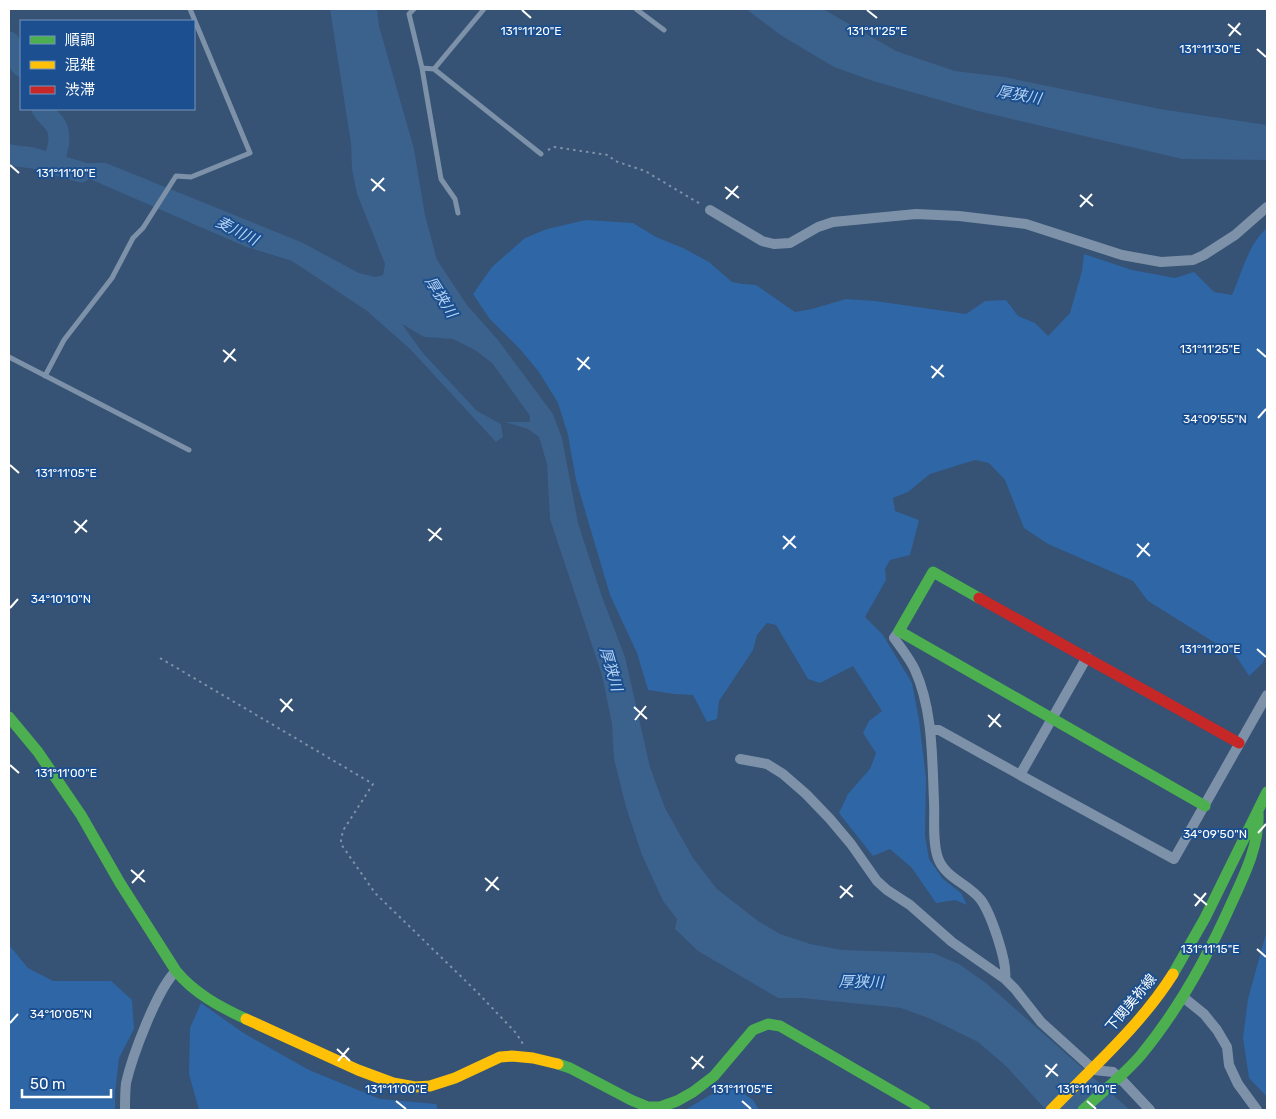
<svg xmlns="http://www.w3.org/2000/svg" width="1276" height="1119" font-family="Rubik,'Noto Sans JP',sans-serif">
  <rect width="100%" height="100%" fill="#365274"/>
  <path fill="#2f66a5" d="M586,220L633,223L656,237L683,248L709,262L732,282L743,284L756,285L795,312L812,309L846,299L875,301L966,314L985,301L1006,300L1018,316L1035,323L1048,336L1070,313L1082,271L1084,254L1132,270L1175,278L1194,272L1214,292L1232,295C1242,273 1248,244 1267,228V651L1263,663L1249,676L1236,656L1148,601L1133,581L1048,544L1024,528L1005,480L989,463L975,460L930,474L908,492L893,498L895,511L919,520L910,555L890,560L885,569L886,580L865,617L883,635L912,683L919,720L926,778L925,836L929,859L943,879L961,893L967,905L955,900L936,903L912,868L890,849L873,856L839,813L848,794L870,769L876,753L863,733L869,721L882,711L853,666L820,683L808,679L776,625L767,623L757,635L753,650L719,701L717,719L707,722L693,695L674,694L648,690L637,653L610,595L576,480L568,435L558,403L539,372L520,349L489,318L473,294L492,267L525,238L547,229Z
    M1267,930V1097L1249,1078L1243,1038L1248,999Z
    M9,945L28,968L53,981H111L132,1000L134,1029L119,1058L115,1093V1110H9Z
    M201,1003L245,1034L309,1070L380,1099L436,1104L438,1110H199L189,1074L190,1028Z
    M729,1084L753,1100L759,1110H685Z"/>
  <path fill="#3b618d" d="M330,9H377L379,26L414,149L425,215L437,260L467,305L498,340L553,414L562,438L578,523L601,594L625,657L650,767L665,808L693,858L717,889L758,921L780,934L810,944L842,950L933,953L959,964L986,983L1130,1110H1046L1006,1066L978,1042L931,1019L901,1008L801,998H778L698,951L675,929L677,919L663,901L642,855L626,807L614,759L612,724L602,675L550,519L547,464L539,437L528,429L505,422H530V416L492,363L475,350L453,339L424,337L402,324L422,352L477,411L501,424L503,437L496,442L410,349L367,311L292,261L244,246L53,163H106L301,242L359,273L375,277L383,275L385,264L357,194L352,169L351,144Z
    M746,9H823L896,51L955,71L1004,77L1160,109L1267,125V160L1182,159L978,111L873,81L834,67L782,36Z"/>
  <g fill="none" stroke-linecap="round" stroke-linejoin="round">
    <path stroke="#3b618d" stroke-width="21" d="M9,42L21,66
      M42,109C46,115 51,119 55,124C63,136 57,152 53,163
      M9,155L33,158L81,172"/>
    <path stroke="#7d92a8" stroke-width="2" stroke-dasharray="2.5 4" stroke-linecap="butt" d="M548,150L554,147L608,155L615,161L645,171L702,205
      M160,658L373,784L344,829L341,838V844L375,893L477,992L516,1033L523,1044"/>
    <path stroke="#7d92a8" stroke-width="5" d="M414,9L409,14L422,68L441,179L455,199L458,213
      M636,9L664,30
      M422,68L434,69L484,9
      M434,69L541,154
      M9,357L189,450
      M45,376L64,340L112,278L133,238L143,228L176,176L191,177L250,153L190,9"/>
    <path stroke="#7d92a8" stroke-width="10" d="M710,210L762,241L774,244L790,243L818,227L833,222L916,214L959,216L1026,224L1122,255L1161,262L1193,260L1204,255L1235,235L1267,207
      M899,631L894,638C901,648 910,659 915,670C933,710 932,757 934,801C935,818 932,841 938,858C945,878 969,884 981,900C991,914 1008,963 1005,979
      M1087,657L1020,775L1174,859L1267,695
      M930,730H939L1020,775
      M740,759L767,764L783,774L806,794L830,819L851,844L877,881L887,890L910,905L952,942L1005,979L1015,989L1041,1022L1094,1070L1113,1072L1119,1077L1150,1110
      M1183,997L1204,1014L1217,1030L1227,1047L1229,1065L1238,1084L1257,1110
      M125,1110C125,1101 125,1092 126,1083C132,1057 157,989 176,971"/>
    <path stroke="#4caf50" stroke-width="11" d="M979,598L933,572L899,631L1205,806
      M9,717L38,752L81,815L120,883L176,971C194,993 220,1007 246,1019
      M1173,974L1205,918L1267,792
      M558,1064L570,1068L631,1100L648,1107H660L677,1101L693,1092L714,1076L753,1030L768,1024L780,1026L925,1110
      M1083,1110C1102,1092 1125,1074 1141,1055C1179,1009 1208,956 1232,902C1245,874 1260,843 1258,812"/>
    <path stroke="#ffc107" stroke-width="11" d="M246,1019L358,1070L393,1083L415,1087L430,1086L455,1078L500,1057L512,1056L533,1058L558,1064
      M1051,1110C1093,1067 1141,1025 1173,974"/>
    <path stroke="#c62828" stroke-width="11" d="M979,598L1239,743"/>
  </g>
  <path fill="none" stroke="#fff" stroke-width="2" d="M522,10L531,18M867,10L877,18M1228,24L1241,35M1229,36L1240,23M1257,49L1266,57M10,165L19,173M371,179L385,191M725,187L739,198M372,191L384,178M1080,195L1093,206M726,199L738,186M1080,207L1092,194M1257,349L1266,357M223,350L236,361M577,358L590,369M224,362L235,349M931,366L944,377M578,370L589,357M932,378L943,365M1258,418L1266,409M10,465L19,473M74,521L87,532M428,529L442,540M75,533L87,520M783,536L796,548M429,541L441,528M1137,544L1150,556M783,549L795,536M1137,557L1149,543M10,608L18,599M1257,649L1266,657M280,699L293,711M634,707L647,719M281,712L292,699M988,715L1001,727M635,720L646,706M989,727L1000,714M10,765L19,773M1258,833L1266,824M131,870L145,882M485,878L499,890M132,883L144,870M840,886L853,897M486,891L498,877M1194,894L1207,905M840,898L852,885M1195,906L1206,893M1257,949L1266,957M10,1023L18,1014M337,1049L350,1061M691,1057L704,1068M338,1061L349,1048M1045,1065L1058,1076M692,1069L703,1056M1046,1077L1057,1064M396,1101L406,1109M742,1101L751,1109M1087,1101L1096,1109"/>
  <g text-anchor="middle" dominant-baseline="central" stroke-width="4" stroke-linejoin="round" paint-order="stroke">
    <g font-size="14" fill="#fff" stroke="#1b4f8f">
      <text transform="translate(1131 1003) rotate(-50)">下関美祢線</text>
    </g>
    <g font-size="15" font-style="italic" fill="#b5d3f5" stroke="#1b4f8f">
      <text transform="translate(1019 95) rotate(10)">厚狭川</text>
      <text transform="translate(237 231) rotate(27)">麦川川</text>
      <text transform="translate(441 297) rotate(58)">厚狭川</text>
      <text transform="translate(611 669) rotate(74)">厚狭川</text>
      <text transform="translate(861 982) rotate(1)">厚狭川</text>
    </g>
  </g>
  <g font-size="12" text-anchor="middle" fill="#fff" stroke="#1b4f8f" stroke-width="4" stroke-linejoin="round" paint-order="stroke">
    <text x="531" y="35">131°11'20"E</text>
    <text x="877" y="35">131°11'25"E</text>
    <text x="1210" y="53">131°11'30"E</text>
    <text x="66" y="177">131°11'10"E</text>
    <text x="1210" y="353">131°11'25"E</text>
    <text x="1215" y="423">34°09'55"N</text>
    <text x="66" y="477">131°11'05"E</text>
    <text x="61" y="603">34°10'10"N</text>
    <text x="1210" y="653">131°11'20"E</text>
    <text x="66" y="777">131°11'00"E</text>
    <text x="1215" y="838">34°09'50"N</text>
    <text x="1210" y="953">131°11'15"E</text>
    <text x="61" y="1018">34°10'05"N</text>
    <text x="396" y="1093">131°11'00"E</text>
    <text x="742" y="1093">131°11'05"E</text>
    <text x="1087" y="1093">131°11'10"E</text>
  </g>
  <rect width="1276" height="1119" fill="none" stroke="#ffffff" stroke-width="20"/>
  <rect x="20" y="20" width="175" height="90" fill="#1b4f8f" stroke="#7695bc"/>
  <rect x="30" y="36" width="25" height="8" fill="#4caf50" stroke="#7695bc"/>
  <text x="65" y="45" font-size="15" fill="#ffffff">順調</text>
  <rect x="30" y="61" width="25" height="8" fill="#ffc107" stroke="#7695bc"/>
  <text x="65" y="70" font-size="15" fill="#ffffff">混雑</text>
  <rect x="30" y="86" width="25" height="8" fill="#c62828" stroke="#7695bc"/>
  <text x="65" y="95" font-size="15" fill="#ffffff">渋滞</text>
  <path d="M22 1089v8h89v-8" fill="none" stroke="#ffffff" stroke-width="2.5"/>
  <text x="30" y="1089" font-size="15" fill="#ffffff" stroke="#1b4f8f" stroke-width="4" paint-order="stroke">50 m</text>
</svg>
